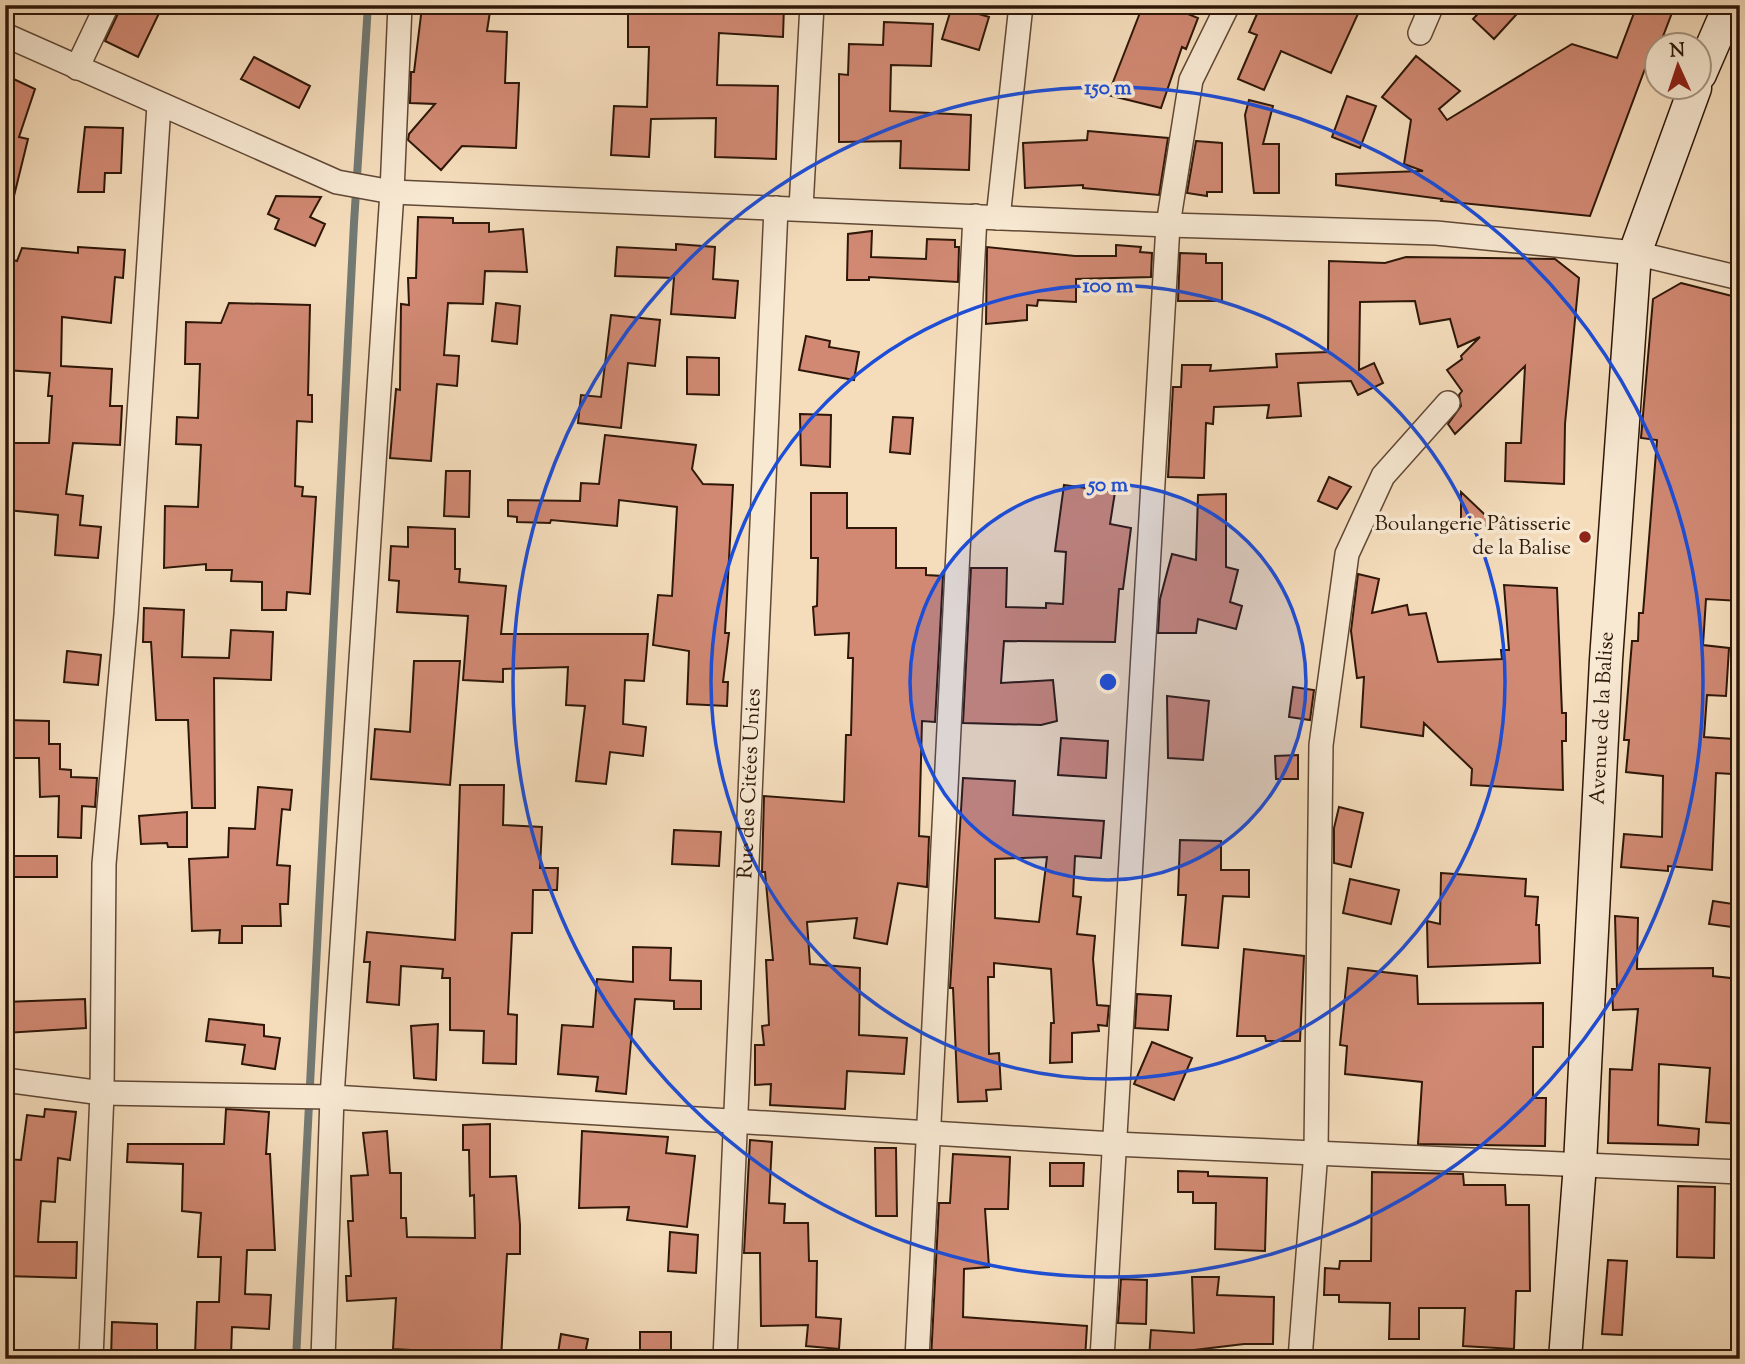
<svg xmlns="http://www.w3.org/2000/svg" width="1745" height="1364" font-family="'Sorts Mill Goudy',serif">
  <rect width="100%" height="100%" fill="#f5ddbc"/>
  <filter id="stains"><feTurbulence type="fractalNoise" baseFrequency=".00286" numOctaves="4"/><feColorMatrix values="0 0 0 0 .2 0 0 0 0 .09 0 0 0 0 .02 0 0 0 .5 -.17"/></filter>
  <radialGradient id="worn" r=".72"><stop offset=".6" stop-color="#630" stop-opacity="0"/><stop offset="1" stop-color="#630" stop-opacity=".3"/></radialGradient>
  <g fill="none" stroke-linecap="round" stroke-linejoin="round">
    <path stroke="#727973" stroke-width="8" d="M296,1359L354,223L368,5"/>
  </g>
  <path fill="#d18973" stroke="#2e1708" stroke-width="2" fill-rule="evenodd" d="M122,5H163L138,57L105,41Z
    M456,5H491L487,31L507,32L505,83H519L516,148L462,146L441,170L408,140L409,134L435,104L410,103L411,72H414L422,7L455,11Z
    M628,5L727,8V5H784L783,37L719,33L717,85L778,86L776,159L715,157L716,118L651,119L649,157L611,155L614,106L647,107L649,47H628Z
    M1143,5H1166L1198,18L1186,49L1182,47L1161,108L1108,95Z
    M1261,5H1362L1331,73L1281,51L1264,90L1238,79L1257,35L1249,32Z
    M1486,5H1525L1494,39L1473,19Z
    M1637,5H1675L1657,52L1652,50L1590,216L1441,201L1442,199L1336,185V174L1423,171L1404,164L1411,120L1382,97L1416,56L1460,91L1439,109L1447,120L1572,44L1617,58Z
    M952,6L989,17L979,50L942,39Z
    M884,22L933,24L931,66L891,65L890,111L971,115L969,170L900,168L901,141L839,142V74L848,75L849,44L883,45Z
    M254,57L310,86L299,108L241,79Z
    M5,75L35,89L19,137L28,139L13,200H5Z
    M1347,96L1376,106L1360,148L1332,137Z
    M1249,100L1273,106L1263,144H1279V193H1254L1245,115Z
    M85,127L123,128L121,173H105L104,192H78Z
    M1088,131L1168,138L1159,195L1083,188V185L1025,188L1023,143L1087,140Z
    M1196,141L1222,143V192H1207V196L1187,193Z
    M276,196L321,197L310,217L325,224L315,246L275,229L279,219L268,214Z
    M418,217L453,218V223H489V232L523,229L527,272L485,271L483,304L448,303L444,355L459,356L457,386L437,384L431,461L390,458L396,389L400,390L401,304L409,305L408,278H416Z
    M872,231L871,257L926,259L927,239L955,240V247H959L958,282L869,277V280H847L848,234Z
    M676,244L715,247L713,279L738,281L735,318L671,314L674,278L615,276L617,247L676,250Z
    M1116,245L1141,247L1140,252L1152,253L1151,277L1076,279V302L1038,300L1037,306L1027,305V320L986,324L987,247L1075,256H1116Z
    M78,247L125,250L123,278L115,277L111,323L62,317L61,366L112,369L110,406H122L120,445L73,443L66,494L83,496L80,525L101,527L98,558L55,555L58,515L7,510L5,443H49L52,396H48L50,373L5,370V258L17,261L22,248L78,253Z
    M1180,253L1206,254V263H1222V301H1178Z
    M1406,257L1555,259L1579,278L1565,424L1564,484L1505,481L1506,443H1521L1525,366L1455,434L1448,424L1461,406L1459,395L1462,391L1447,370L1462,359L1461,356L1480,337L1458,347L1450,319L1420,324L1415,301L1360,302L1359,370L1374,363L1383,383L1358,395L1351,381L1298,383L1301,416L1267,418L1269,405L1214,407L1213,424L1206,423L1204,478L1168,477L1173,387H1181L1182,365H1211L1210,371L1277,367L1276,354L1328,352L1329,261L1385,263Z
    M1681,283L1740,298V601L1706,599L1703,645L1729,648L1726,696L1707,695L1704,737L1734,739L1732,774L1716,773L1712,870L1668,866V871L1621,867L1624,834L1662,837L1663,776L1626,772L1629,740H1624L1632,641H1638L1639,613H1643L1657,440L1641,438L1653,299Z
    M229,303L310,305L308,395H312V422L297,421L295,486L303,487L302,496L316,497L310,594L287,592L286,610H262V582L231,581L232,570H206V564L164,568L165,506L198,507L201,445L176,444L177,417L198,418L200,364H185L186,322L221,323Z
    M496,303L520,306L517,344L492,341Z
    M611,315L660,320L655,366L628,363L621,428L578,423L581,395L601,397Z
    M806,336L830,341L829,347L859,352L854,380L799,370Z
    M687,357L719,358V395L687,394Z
    M800,414L831,415L830,467L801,465Z
    M893,417L913,418L910,454L890,452Z
    M605,435L696,445L692,469L703,484L733,485L725,633H729L723,682H728L727,706L687,704L689,651L653,645L658,595L672,596L677,507L619,500L617,526L551,520L550,523L517,522V517L508,516V500L580,501L581,483L599,484Z
    M446,471H470L469,517L444,516Z
    M1329,477L1351,487L1337,509L1318,501Z
    M1064,485L1115,492L1110,524L1131,528L1123,589H1119L1115,642L1004,641L1001,683L1053,680L1057,721L1041,725L963,723L971,568H1007L1006,607L1046,608V603L1063,604L1066,552L1055,551Z
    M1461,492L1501,530L1461,529Z
    M811,493H847V528H896V568H926V575L943,576L935,722L922,721L919,836L929,837L927,887L898,883L887,944L854,938L857,918L807,922L810,964L860,968L859,1035L907,1038L904,1074L847,1071L845,1109L770,1105L771,1084L755,1085V1045H764L762,1026L769,1025L766,960H773L765,872H762L764,796L844,802L846,735H851L853,658H848L849,633L815,635L813,607L817,606L818,558H811Z
    M1226,494V567L1238,570L1230,602L1242,606L1236,629L1198,619L1196,633H1158L1160,599L1172,554L1196,560L1198,495Z
    M408,527L455,529V569H460L459,582L506,586L501,634H648L644,681L625,680L623,724L646,727L643,756L610,752L606,784L576,781L585,706L566,705L568,667L503,669V682L463,680L468,616L397,612L399,581L389,580L391,546L408,547Z
    M1358,574L1379,579L1372,613L1407,605L1409,615L1426,613L1438,662L1502,659L1501,650H1509L1504,585L1557,588L1562,713H1566V741H1562L1563,790L1471,785L1472,769L1424,723L1423,736L1361,727L1364,677L1357,678L1351,631Z
    M144,608L184,610L182,657L229,658L231,630L273,632L271,680L214,678L215,808H192L188,720H156L151,642H143Z
    M67,651L101,655L98,685L64,682Z
    M414,661H460L450,785L371,779L375,729L410,732Z
    M1293,687L1314,690L1310,720L1289,717Z
    M1167,696L1209,701L1203,760L1168,758Z
    M5,720L49,721V744H60V769L71,770V777L97,778L95,807L82,806L81,838L58,837L59,796L40,797L39,758H5Z
    M1061,738L1108,741L1106,778L1058,775Z
    M1298,755V779H1276L1275,756Z
    M963,778L1015,781L1013,815L1104,821L1101,858L1075,856L1073,896L1081,897L1077,934L1095,936L1093,959L1097,1005L1109,1006L1107,1026L1098,1025L1099,1031L1072,1033V1062L1050,1063L1051,1023H1054L1051,969L994,963V977H988L989,1054L999,1053L1001,1089L986,1090L987,1101L958,1102L953,988H950ZM1047,857L1039,922L995,918V859Z
    M460,785H504L503,825L542,827L540,868H558L557,890H533L532,933H512L508,1014L517,1015L516,1064L483,1063L484,1031L450,1030V978H442L443,969L401,966L399,1005L367,1002L370,962H364L367,932L455,940Z
    M258,787L292,790L290,810L282,809L277,865L290,866L288,904H280L281,926H242V943H219L220,930L192,931L189,859L228,857L229,828L255,829Z
    M1339,807L1363,813L1351,867L1334,863V828Z
    M187,812V847H168L167,843L141,844L139,816Z
    M674,830L721,832L719,866L672,864Z
    M1180,840L1221,841V870H1249V897L1223,896L1218,948L1182,945L1186,895H1178Z
    M5,856H57V877H5Z
    M1441,873L1526,879L1525,896L1538,897L1536,925H1539L1540,963L1428,967L1427,921L1440,924Z
    M1350,879L1399,890L1391,924L1343,913Z
    M1713,901L1740,905V928L1709,924Z
    M1615,916L1638,918L1637,969L1713,968V976L1739,979L1733,1026L1740,1029V1124L1706,1122L1710,1068L1659,1064L1658,1125L1699,1129L1698,1145L1608,1143L1610,1069L1632,1070L1638,1009L1613,1010L1612,989H1617Z
    M633,947L671,948L670,980L701,981V1009H674V1001L635,999L626,1094L596,1091L598,1077L558,1074L562,1025L593,1027L597,979L633,982Z
    M1244,949L1304,956L1300,1041H1266L1265,1036H1237Z
    M1348,968L1417,976L1418,1004L1543,1003V1047H1533V1098H1546L1545,1146L1418,1144L1422,1082L1345,1074L1347,1046L1340,1045Z
    M1137,994L1171,996L1168,1030L1135,1028Z
    M85,999L86,1028L5,1033V1002Z
    M209,1019L264,1025V1036L280,1038L275,1069L242,1064L245,1045L206,1041Z
    M438,1024L436,1080L414,1078L411,1026Z
    M1152,1042L1192,1058L1174,1100L1134,1084Z
    M45,1109L76,1112L70,1160L58,1158L55,1202L41,1201L38,1242H77L76,1278L5,1276V1159L21,1160L27,1115L44,1117Z
    M226,1109L269,1112L266,1154H270L275,1250H247L245,1294L271,1295L269,1329L232,1327L231,1356L195,1355L197,1302H219L221,1257H198L201,1213L182,1211L183,1164L127,1162L128,1144H224Z
    M490,1124V1177L516,1176L520,1225V1254H507L501,1359H429V1351L393,1349L396,1298L347,1301L346,1276H351L348,1221H353L351,1176L368,1175L363,1133L387,1131L390,1173H401V1218H406L407,1237L475,1238L474,1195L470,1196L469,1150H463V1125Z
    M582,1131L668,1137L666,1153L695,1156L687,1227L627,1220L629,1207L579,1208Z
    M750,1140L772,1142L769,1203L785,1204L784,1223H808L809,1261H817L816,1317L841,1319L839,1349L806,1346L808,1325L761,1326L760,1253H744Z
    M875,1148H896L897,1216H876Z
    M953,1154L1010,1157L1008,1209H985L989,1267L964,1269L963,1317L1087,1326L1085,1359H931L939,1203H950Z
    M1050,1163H1084L1083,1186H1050Z
    M1178,1171L1208,1172V1176L1267,1178L1265,1251L1215,1249L1216,1203H1193V1192H1178Z
    M1372,1172L1463,1174L1464,1185H1505L1506,1205H1529L1530,1291H1516L1514,1349L1463,1346L1465,1308H1419V1339H1389L1390,1303L1339,1302V1295H1324L1325,1268L1339,1269L1340,1261H1371Z
    M1678,1186L1715,1187L1714,1258L1677,1257Z
    M670,1232L698,1235L696,1273L668,1271Z
    M1608,1260L1627,1261L1622,1335L1602,1334Z
    M1192,1277H1219L1217,1295L1274,1297L1273,1344H1244L1178,1352L1177,1359H1149L1151,1330L1194,1333Z
    M1121,1279L1147,1280L1146,1324L1118,1323Z
    M112,1322L157,1324V1359H111Z
    M640,1332H671V1359H640Z
    M561,1334L588,1339L584,1359H557Z"/>
  <g fill="none" stroke-linecap="round" stroke-linejoin="round">
    <g stroke="#604835" stroke-width="26">
      <g id="street">
        <path d="M1420,33L1432,5"/>
        <path d="M5,35L337,182L392,192L1168,225L1436,233L1635,253L1740,278"/>
        <path d="M77,68L107,5"/>
        <path d="M801,208L812,5"/>
        <path d="M998,218L1021,5"/>
        <path d="M5,1080L102,1093L332,1097L1114,1144L1740,1172"/>
        <path d="M91,1359L102,1093L104,864L126,615L159,105"/>
        <path d="M323,1359L332,1097L392,192L400,5"/>
        <path id="s1" d="M725,1359L776,208"/>
        <path d="M917,1359L975,216"/>
        <path d="M1102,1359L1168,225L1191,80L1228,5"/>
        <path d="M1300,1359L1316,1151L1321,745L1347,554L1383,476L1448,403"/>
      </g>
    </g>
    <g stroke="#2e1708" stroke-width="35">
      <g id="secondary">
        <path d="M1700,74L1730,5"/>
        <path id="s2" d="M1565,1359L1580,1164L1606,660L1635,253L1695,88"/>
      </g>
    </g>
    <use href="#street" stroke="#f8e9d3" stroke-width="23"/>
    <use href="#secondary" stroke="#f8e9d3" stroke-width="32"/>
  </g>
  <circle cx="1108" cy="682" r="198" fill="#1d4ed8" fill-opacity=".12"/>
  <g fill="none" stroke="#1d4ed8" stroke-width="3.5">
    <circle cx="1108" cy="682" r="198"/>
    <circle cx="1108" cy="682" r="397"/>
    <circle cx="1108" cy="682" r="595"/>
  </g>
  <circle fill="#8f2418" stroke="#f8e9d3" stroke-width="2.5" cx="1585" cy="537" r="7"/>
  <g text-anchor="middle" dominant-baseline="central" stroke-width="7" stroke-linejoin="round" paint-order="stroke">
    <g font-size="21" fill="#2e1708" stroke="#f8e9d3" text-anchor="end">
      <text x="1571" y="525">Boulangerie Pâtisserie<tspan x="1571" dy="24">de la Balise</tspan></text>
    </g>
    <g font-size="21" fill="#2e1708" stroke="#f8e9d3">
      <text stroke="none"><textPath href="#s2" startOffset="642">Avenue de la Balise</textPath></text>
      <text stroke="none"><textPath href="#s1" startOffset="576">Rue des Citées Unies</textPath></text>
    </g>
  </g>
  <circle cx="1108" cy="682" r="10" fill="#1d4ed8" stroke="#f8e9d3" stroke-width="3.5"/>
  <g font-size="21" text-anchor="middle" font-weight="bold" fill="#1d4ed8" stroke="#f8e9d3" stroke-width="7" stroke-linejoin="round" paint-order="stroke">
    <text x="1108" y="94">150 m</text>
    <text x="1108" y="292">100 m</text>
    <text x="1108" y="491">50 m</text>
  </g>
  <rect width="1745" height="1364" fill="none" stroke="#f5ddbc" stroke-width="28"/>
  <rect x="7" y="7" width="1731" height="1350" fill="none" stroke="#2e1708" stroke-width="3.5"/>
  <rect x="14" y="14" width="1717" height="1336" fill="none" stroke="#2e1708" stroke-width="2"/>
  <g transform="translate(1678 66) rotate(357)"><circle r="33" fill="#f8e9d3" stroke="#a79582" stroke-width="2"/>
  <path d="M0-5L12 26L0 18L-12 26Z" fill="#8f2418"/>
  <text y="-10" font-size="19" font-weight="bold" text-anchor="middle" fill="#2e1708">N</text>
  </g>
  <rect width="100%" height="100%" filter="url(#stains)"/>
  <rect width="100%" height="100%" fill="url(#worn)"/>
</svg>
